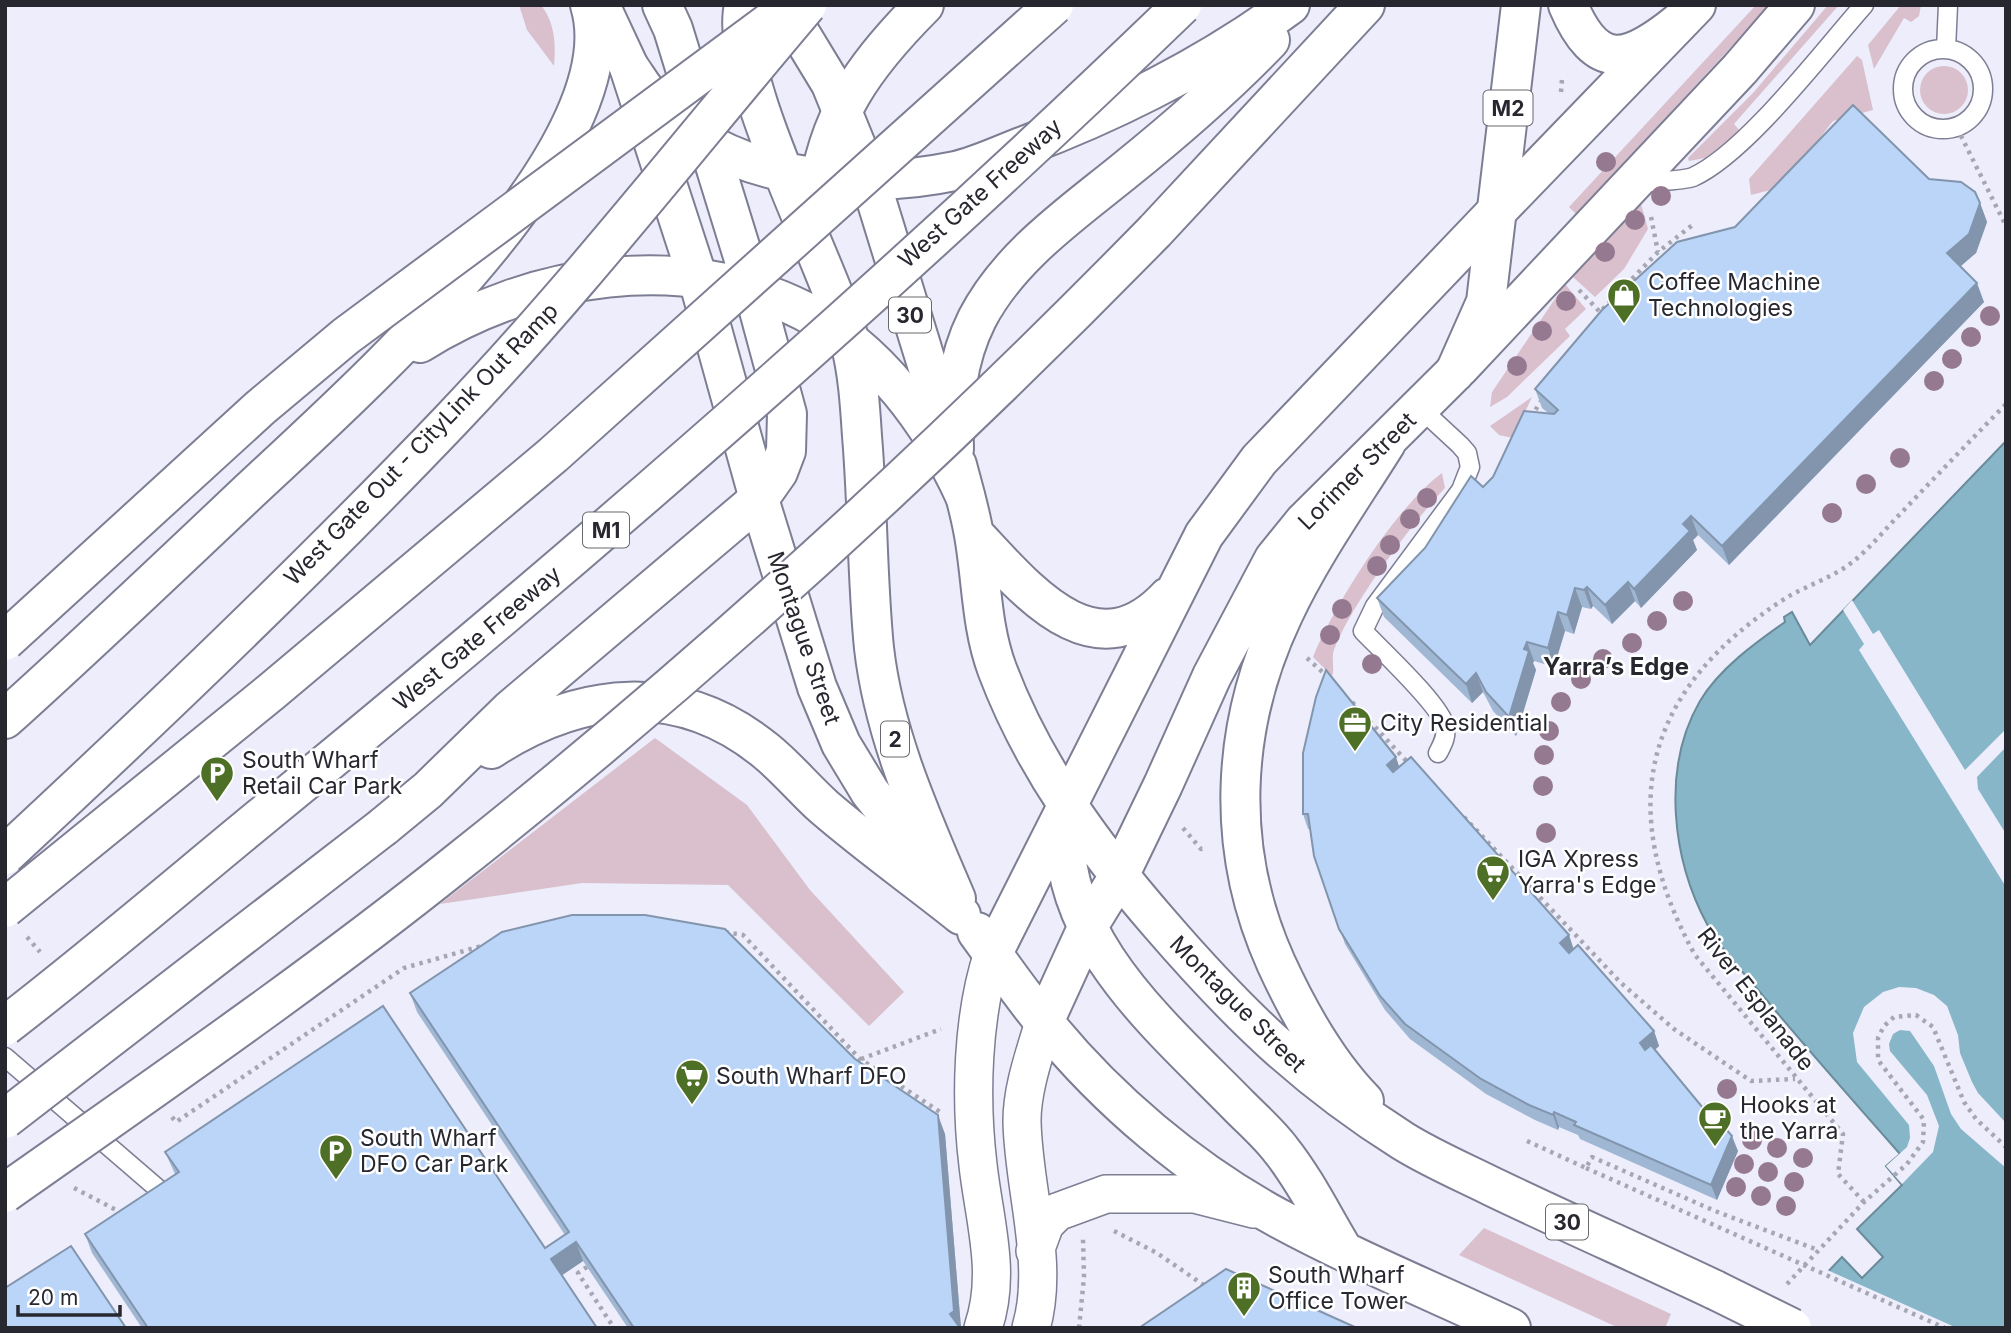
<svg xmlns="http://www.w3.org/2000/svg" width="2011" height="1333" font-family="Inter,sans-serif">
  <rect width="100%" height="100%" fill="#ededfc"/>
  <path fill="#dac0cc" d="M519,5H541C555,23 556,44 554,66L527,30Z
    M1756,5H1770L1576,214L1569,207Z
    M1828,5H1839L1734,124L1741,132L1705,158L1689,161L1688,158L1753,93Z
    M1901,5H1921L1919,16L1911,22L1904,18L1874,69L1868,45Z
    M1857,56L1862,60L1873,110L1833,121L1782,187L1751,195L1749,179Z
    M1920 90a24 24 0 1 1 48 0a24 24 0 1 1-48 0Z
    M1641,204L1648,229L1624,269L1595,297L1573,277L1585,258Z
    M1565,284L1586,309L1565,329L1570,336L1507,397L1490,407L1492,392Z
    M1532,397L1513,438L1499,435L1490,426Z
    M1442,473L1445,488C1412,523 1350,606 1334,650C1331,659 1335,669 1332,676L1313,657C1335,603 1396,507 1442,473Z
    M655,738L747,805L810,890L904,992L869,1026L728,885L582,883L440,904Z
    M1484,1228L1671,1314L1665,1328H1619L1459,1255Z"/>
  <path fill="#87b6c8" stroke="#6a8b9a" stroke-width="2" d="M2006,441V1328H1774L1842,1257L1862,1278L1883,1257L1857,1229L1902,1185L1886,1166L1900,1154C1854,1102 1808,1050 1764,997C1745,974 1723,952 1708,926C1672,860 1661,768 1700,701C1719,669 1755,643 1785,622L1784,617L1792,612L1810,645Z"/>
  <path fill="#ededfc" d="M1852,600L1873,634L1879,630L1965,770L2006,729V747L1977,777L1978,789L2006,834V887L1859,650L1864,644L1843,610Z
    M1899,987L1916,988L1934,995L1947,1006L1958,1035L1960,1053L1972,1082L1978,1093L2006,1123V1168L1961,1129L1951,1114L1934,1066L1910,1031L1900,1030L1893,1034L1889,1044L1890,1051L1927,1095L1939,1126L1933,1152L1902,1184L1886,1166L1907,1147L1910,1138L1909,1125L1857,1062L1853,1033L1864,1007L1883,992Z
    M1825,1269L1957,1328H1771Z"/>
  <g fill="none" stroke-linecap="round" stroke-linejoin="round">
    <g stroke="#7d7e93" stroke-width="21">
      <path id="service" d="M1903 89a40 40 0 1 1 80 0a40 40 0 1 1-80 0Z
        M1946,49L1948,5
        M1640,183C1653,181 1682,181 1693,177C1746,153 1823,51 1864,5
        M1420,408L1460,445L1467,453L1470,467L1461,490L1375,606L1363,631C1379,648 1443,707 1445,727C1447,737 1442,745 1438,753
        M5,1057L171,1200"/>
    </g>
    <g stroke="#7d7e93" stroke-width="40">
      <path id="minor" d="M1035,1251L1045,1224L1057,1212L1106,1194H1195L1254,1209
        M983,1328C1002,1273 984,1220 978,1165C970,1099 972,1016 993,953
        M1031,1328C1050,1264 1023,1188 1022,1121C1022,1088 1035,1053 1044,1022"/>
    </g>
    <g stroke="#7d7e93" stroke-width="42">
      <path id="secondary" d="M1497,211L1696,5
        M1459,368L1740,69L1795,5"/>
    </g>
    <g stroke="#7d7e93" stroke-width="42">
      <path id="primary" d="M600,5L629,67L698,279L759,499L817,687L841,744L870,792L944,885
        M783,5L831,84L870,180L952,446"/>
    </g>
    <g stroke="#7d7e93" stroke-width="42">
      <path id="trunk" d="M957,465C963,488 970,511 974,535C982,580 981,626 997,669C1033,765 1093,847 1160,924C1236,1012 1303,1078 1403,1141C1432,1159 1463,1172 1493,1187C1566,1222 1641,1255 1715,1290
        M974,534C1026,589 1094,676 1168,597
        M1066,815C1052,937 1163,1028 1240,1107C1254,1121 1269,1134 1281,1150C1305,1180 1323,1217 1343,1250
        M977,932C999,962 1020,993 1044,1022C1107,1100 1191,1171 1280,1219C1354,1259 1434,1292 1511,1328
        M993,953L1204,535L1259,460L1497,211
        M1044,1022L1087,928L1119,876L1163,785L1212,676L1274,559L1304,522L1455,372
        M1364,1101C1327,1063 1298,1011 1276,963C1225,850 1230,727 1283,615C1311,555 1351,499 1386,443"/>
    </g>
    <g stroke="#7d7e93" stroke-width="42">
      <path id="motorway" d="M744,5C727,78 828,261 850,342C858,372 860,405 862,436C868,507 867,578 874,648C884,736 922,819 956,899
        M1568,5C1597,73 1628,63 1677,24
        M629,67C637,78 644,91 654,101C726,181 855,192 955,171C978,166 1002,154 1024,146C1119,110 1208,65 1290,5
        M817,201C826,117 865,64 924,5
        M1155,231L1365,5
        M420,343C531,273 683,249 804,311C878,350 931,422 965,496
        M1455,372L1486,302L1521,5
        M954,449C953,404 956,361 977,319C1009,257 1070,215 1123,172C1174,131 1224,88 1270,40
        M5,719C85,647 163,573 241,499C338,407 634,152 590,5
        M491,749C581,691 679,680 766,751C787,768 804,789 824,807C868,845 916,879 961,915
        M383,827L428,790L510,710L759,499L778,472L786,451L787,414L754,292L673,29L662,5"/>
    </g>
    <path stroke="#a7a7b4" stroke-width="4.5" stroke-dasharray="3.5 5" stroke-linecap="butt" d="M1561,92L1562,79
      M1957,128L2006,226
      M1651,217L1658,252
      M1579,290L1600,312L1658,252L1695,223
      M1531,417L1543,398
      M1307,658L1329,678
      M1352,702L1410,765
      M1464,817L1621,983L1674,1029L1751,1081L1795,1079
      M1183,828L1201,849L1207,848
      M725,932L743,935L860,1059L940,1112
      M27,937L40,952
      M861,1059L941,1029
      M172,1117L176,1122L404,968L485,945
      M1527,1141L1586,1168L1592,1157L1715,1211L1818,1250
      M74,1188L122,1213
      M1864,1202L1838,1174L1843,1134L1695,955C1614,808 1643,689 1786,598C1807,585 1835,577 1855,560C1872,546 1887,527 1903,511C1937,475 1971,440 2006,404
      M1114,1231L1157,1253L1208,1288
      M587,1267L578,1273L614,1328
      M1787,1284L1864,1202L1907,1164L1923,1142L1924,1120L1878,1060V1038L1884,1026L1894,1017L1916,1015L1933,1027L1964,1102L1976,1119L2006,1147
      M1079,1328L1084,1277L1083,1238"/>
    <use href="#service" stroke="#fff" stroke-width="18"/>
    <use href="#minor" stroke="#fff" stroke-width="37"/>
    <use href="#secondary" stroke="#fff" stroke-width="38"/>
    <use href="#primary" stroke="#fff" stroke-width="38"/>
    <use href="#trunk" stroke="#fff" stroke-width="38"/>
    <use href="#motorway" stroke="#fff" stroke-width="38"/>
    <g stroke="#7d7e93" stroke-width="42" stroke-linecap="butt">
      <path id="trunk-bridge" d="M1715,1290L1792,1328"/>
    </g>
    <g stroke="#7d7e93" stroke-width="42" stroke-linecap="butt">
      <path id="motorway-bridge" d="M5,641L260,408L346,336L778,16
        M5,855C157,714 308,570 451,420C577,288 689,144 807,5
        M5,908L271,692L553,455L1054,5
        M5,1026C92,959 175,888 260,818C577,559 887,290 1182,5
        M5,1119L383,827
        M5,1193C157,1086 311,980 456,864C703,668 935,456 1155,231"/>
    </g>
    <path stroke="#a7a7b4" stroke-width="4.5" stroke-dasharray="3.5 5" stroke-linecap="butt" d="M1586,1168L1945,1328"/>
    <use href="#trunk-bridge" stroke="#fff" stroke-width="38"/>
    <use href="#motorway-bridge" stroke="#fff" stroke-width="38"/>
  </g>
  <g fill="#957990">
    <circle cx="1606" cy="162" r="10"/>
    <circle cx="1661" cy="196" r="10"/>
    <circle cx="1635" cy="220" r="10"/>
    <circle cx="1605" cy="252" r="10"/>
    <circle cx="1566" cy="301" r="10"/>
    <circle cx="1990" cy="316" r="10"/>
    <circle cx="1542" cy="331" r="10"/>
    <circle cx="1971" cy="337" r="10"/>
    <circle cx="1952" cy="359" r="10"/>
    <circle cx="1517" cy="366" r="10"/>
    <circle cx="1934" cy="381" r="10"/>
    <circle cx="1900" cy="458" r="10"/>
    <circle cx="1866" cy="484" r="10"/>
    <circle cx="1427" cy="498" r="10"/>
    <circle cx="1832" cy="513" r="10"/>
    <circle cx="1410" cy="519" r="10"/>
    <circle cx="1390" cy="545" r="10"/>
    <circle cx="1377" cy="566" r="10"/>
    <circle cx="1683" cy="601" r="10"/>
    <circle cx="1342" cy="609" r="10"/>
    <circle cx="1657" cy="621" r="10"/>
    <circle cx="1330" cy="635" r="10"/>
    <circle cx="1632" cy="643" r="10"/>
    <circle cx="1603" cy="659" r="10"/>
    <circle cx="1372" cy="664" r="10"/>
    <circle cx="1581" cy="679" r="10"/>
    <circle cx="1561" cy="702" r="10"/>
    <circle cx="1549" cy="731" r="10"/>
    <circle cx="1544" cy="755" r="10"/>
    <circle cx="1543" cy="786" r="10"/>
    <circle cx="1546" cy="833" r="10"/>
    <circle cx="1727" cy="1089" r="10"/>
    <circle cx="1752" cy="1140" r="10"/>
    <circle cx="1777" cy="1148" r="10"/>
    <circle cx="1803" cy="1158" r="10"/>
    <circle cx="1744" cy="1164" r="10"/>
    <circle cx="1768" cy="1172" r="10"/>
    <circle cx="1794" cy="1182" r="10"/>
    <circle cx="1736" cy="1187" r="10"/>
    <circle cx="1761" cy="1196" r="10"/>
    <circle cx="1786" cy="1206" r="10"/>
  </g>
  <path fill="#a0b7d4" d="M1929,179L1980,203L1987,222L1976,253L1960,266L1984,302L1729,565L1698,535L1693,540L1697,550L1641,608L1635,601L1612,624L1593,606L1591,609L1582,607L1574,634L1565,631L1554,667L1534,661L1533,663L1536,670L1516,736L1493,711L1483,692L1472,703L1384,617L1377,598L1483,487L1548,413L1542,408L1535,389Z
    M1399,767L1569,935L1573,949L1654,1031L1659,1046L1655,1050L1738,1151L1717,1200L1580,1139L1578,1135L1559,1127L1558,1130L1535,1120L1486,1094L1410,1039L1385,1010L1345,944L1314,856L1310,829H1308L1303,814Z
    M410,993L855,1059L945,1134L961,1328H628L583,1261L562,1275L597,1328H142L92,1253L85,1234L175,1174L165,1152L545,1248L565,1235L417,1012Z"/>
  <path fill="#8295ad" d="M1980,203L1987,222L1976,253L1954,272L1947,253Z
    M1977,283L1984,302L1729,565L1722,546Z
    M1691,516L1698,535L1693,540L1697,550L1641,608L1634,589L1683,524Z
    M1628,582L1635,601L1612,624L1605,605Z
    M1587,587L1593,606L1591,609L1584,590Z
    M1575,588L1582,607L1574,634L1567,615Z
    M1558,612L1565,631L1554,667L1548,648Z
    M1527,642L1534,661L1533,663L1536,670L1516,736L1509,717L1524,649Z
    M1476,673L1483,692L1472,703L1466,684Z
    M1396,757L1401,772L1392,780L1387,765Z
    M1569,935L1574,950L1566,957L1560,943Z
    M1654,1031L1659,1046L1645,1058L1640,1043Z
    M1554,1112L1559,1127L1558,1130L1553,1115Z
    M938,1115L945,1134L961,1328H956L950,1314Z
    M1732,1136L1738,1151L1717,1200L1711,1185Z
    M576,1242L583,1261L558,1278L551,1259Z"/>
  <path fill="#bad5f7" stroke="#8295ad" stroke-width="2" d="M1853,105L1929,179L1961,182L1975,192L1980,203L1969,234L1947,253L1977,283L1722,546L1691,516L1683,524L1690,531L1634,589L1628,582L1605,605L1587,587L1584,590L1575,588L1567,615L1558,612L1548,648L1527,642L1524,649L1529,651L1509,717L1486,692L1476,673L1466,684L1377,598L1425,548L1471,476L1483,487L1493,477L1524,411L1554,414L1558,410L1535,389L1602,310L1677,242L1735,227Z
    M1326,670L1396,757L1387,765L1393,772L1411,757L1569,935L1560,943L1569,953L1578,945L1654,1031L1640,1043L1645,1050L1651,1045L1703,1108L1705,1105L1732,1136L1711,1185L1574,1125L1576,1122L1554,1112L1553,1115L1529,1105L1481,1079L1405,1024L1380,996L1339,929L1314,856L1308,814H1303V753L1316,697Z
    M572,915H645L725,929L855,1059L938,1115L954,1311L950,1314L960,1328H634L576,1242L551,1259L597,1328H148L85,1234L179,1172L165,1152L383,1006L545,1248L569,1232L410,993L502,932Z
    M71,1246L126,1328H5V1288Z
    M1226,1269L1357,1328H1139Z"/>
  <defs>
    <g id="shop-pin" transform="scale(1.75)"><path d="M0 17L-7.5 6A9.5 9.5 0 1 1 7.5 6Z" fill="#4d6f26" stroke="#fff"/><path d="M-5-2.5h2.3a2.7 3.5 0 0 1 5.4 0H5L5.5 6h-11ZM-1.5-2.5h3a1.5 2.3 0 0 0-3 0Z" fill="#fff"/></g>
    <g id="office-pin" transform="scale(1.75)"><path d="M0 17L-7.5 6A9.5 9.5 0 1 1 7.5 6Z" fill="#4d6f26" stroke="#fff"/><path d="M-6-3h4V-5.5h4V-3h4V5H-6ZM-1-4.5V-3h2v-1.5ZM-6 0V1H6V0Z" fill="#fff"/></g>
    <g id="parking-pin" transform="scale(1.75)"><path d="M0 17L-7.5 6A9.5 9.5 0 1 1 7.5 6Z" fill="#4d6f26" stroke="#fff"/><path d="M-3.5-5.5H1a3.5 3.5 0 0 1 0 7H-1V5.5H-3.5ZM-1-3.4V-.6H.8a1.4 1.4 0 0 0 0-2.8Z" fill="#fff"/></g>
    <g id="supermarket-pin" transform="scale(1.75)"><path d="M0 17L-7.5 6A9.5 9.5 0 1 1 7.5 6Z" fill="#4d6f26" stroke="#fff"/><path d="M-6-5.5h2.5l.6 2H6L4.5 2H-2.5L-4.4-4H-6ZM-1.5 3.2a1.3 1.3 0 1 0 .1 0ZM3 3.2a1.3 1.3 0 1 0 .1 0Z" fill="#fff"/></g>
    <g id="cafe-pin" transform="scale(1.75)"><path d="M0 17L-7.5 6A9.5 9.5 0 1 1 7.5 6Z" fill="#4d6f26" stroke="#fff"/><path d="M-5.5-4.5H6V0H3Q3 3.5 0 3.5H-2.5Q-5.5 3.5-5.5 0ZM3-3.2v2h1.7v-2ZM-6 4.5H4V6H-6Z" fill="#fff"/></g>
    <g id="building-pin" transform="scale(1.75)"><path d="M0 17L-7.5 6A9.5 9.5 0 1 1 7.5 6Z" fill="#4d6f26" stroke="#fff"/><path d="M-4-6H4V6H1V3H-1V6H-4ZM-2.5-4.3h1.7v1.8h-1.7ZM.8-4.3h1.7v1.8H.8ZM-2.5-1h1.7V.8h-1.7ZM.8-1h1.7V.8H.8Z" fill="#fff"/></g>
  </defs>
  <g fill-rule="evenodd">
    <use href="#shop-pin" x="1624" y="295"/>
    <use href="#office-pin" x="1355" y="723"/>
    <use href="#parking-pin" x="217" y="773"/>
    <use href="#supermarket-pin" x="1493" y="872"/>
    <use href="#supermarket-pin" x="692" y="1076"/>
    <use href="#cafe-pin" x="1715" y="1118"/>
    <use href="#parking-pin" x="336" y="1151"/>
    <use href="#building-pin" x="1244" y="1288"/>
  </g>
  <g text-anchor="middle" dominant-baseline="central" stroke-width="5" stroke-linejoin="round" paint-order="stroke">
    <g fill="#fff" stroke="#68686e" stroke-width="2">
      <rect x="1483.5" y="90.5" width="49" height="35" rx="5"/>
      <rect x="889" y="297.5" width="42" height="35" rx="5"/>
      <rect x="583" y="512.5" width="46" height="35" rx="5"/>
      <rect x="881" y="721.5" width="28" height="35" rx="5"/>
      <rect x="1546" y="1204.5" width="42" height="35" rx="5"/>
    </g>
    <g font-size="21" font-weight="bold" fill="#272730">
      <text x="1508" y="108">M2</text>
      <text x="910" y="315">30</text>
      <text x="606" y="530">M1</text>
      <text x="895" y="739">2</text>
      <text x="1567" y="1222">30</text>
    </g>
    <g font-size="23" fill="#272730" stroke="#fff">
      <text transform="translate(980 193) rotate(-42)">West Gate Freeway</text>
      <text transform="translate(421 444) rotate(-46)">West Gate Out - CityLink Out Ramp</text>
      <text transform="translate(1357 471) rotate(-45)">Lorimer Street</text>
      <text transform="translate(477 638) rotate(-40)">West Gate Freeway</text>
      <text transform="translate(804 638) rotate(71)">Montague Street</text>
      <text transform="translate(1756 999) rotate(52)">River Esplanade</text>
      <text transform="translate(1238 1004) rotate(45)">Montague Street</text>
    </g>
    <g font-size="23" fill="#272730" stroke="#fff" text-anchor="start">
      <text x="1648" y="282">Coffee Machine<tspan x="1648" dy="26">Technologies</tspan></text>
      <text x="1380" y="723">City Residential</text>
      <text x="242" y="760">South Wharf<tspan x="242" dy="26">Retail Car Park</tspan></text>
      <text x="1518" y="859">IGA Xpress<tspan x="1518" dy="26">Yarra's Edge</tspan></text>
      <text x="716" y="1076">South Wharf DFO</text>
      <text x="1740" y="1105">Hooks at<tspan x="1740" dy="26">the Yarra</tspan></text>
      <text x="360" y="1138">South Wharf<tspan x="360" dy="26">DFO Car Park</tspan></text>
      <text x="1268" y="1275">South Wharf<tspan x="1268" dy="26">Office Tower</tspan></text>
    </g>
    <g font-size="24" font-weight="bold" fill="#272730" stroke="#fff">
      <text x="1616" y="666">Yarra’s Edge</text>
    </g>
  </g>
  <rect width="2011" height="1333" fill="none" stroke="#272730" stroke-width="14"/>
  <path d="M18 1305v10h102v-10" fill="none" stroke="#272730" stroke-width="3.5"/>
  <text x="28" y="1305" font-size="21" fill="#272730" stroke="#ffffff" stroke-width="5" paint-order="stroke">20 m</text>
</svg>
